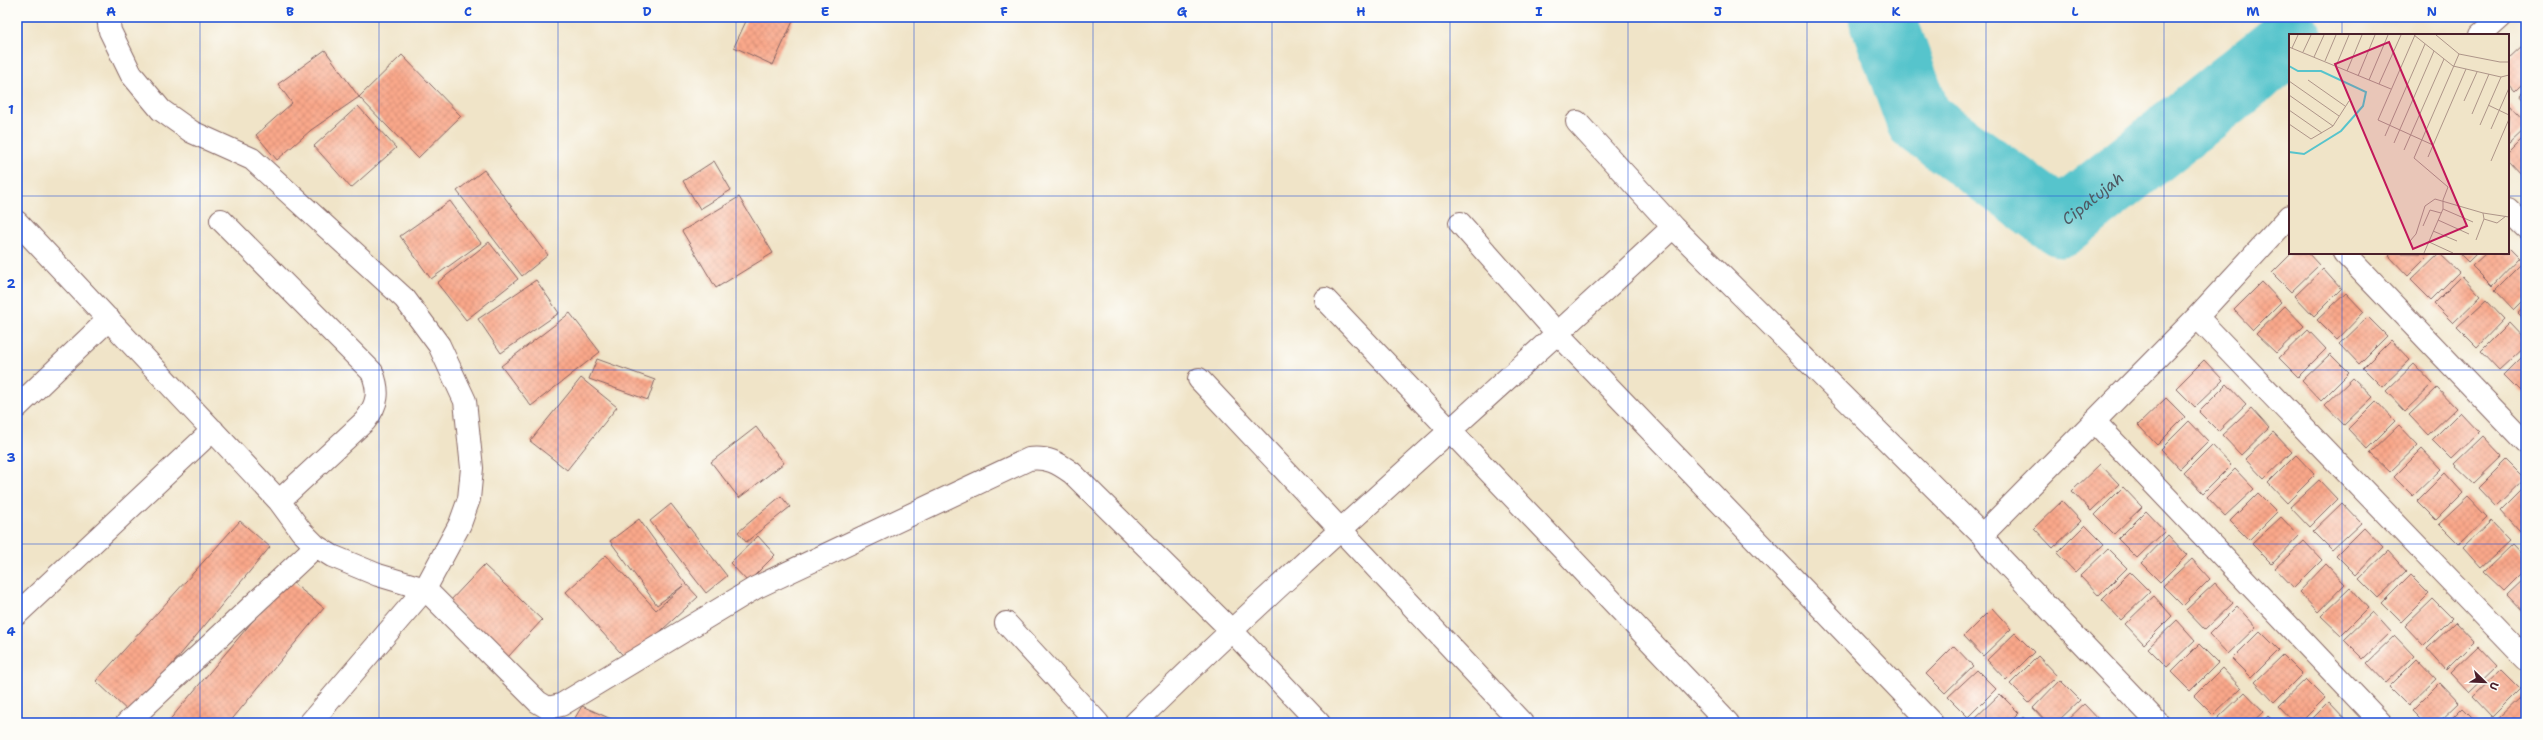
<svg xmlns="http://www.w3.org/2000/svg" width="2543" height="740" font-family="'Shantell Sans',sans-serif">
  <defs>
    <pattern id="building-cross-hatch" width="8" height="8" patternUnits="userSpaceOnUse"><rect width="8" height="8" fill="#f9a78a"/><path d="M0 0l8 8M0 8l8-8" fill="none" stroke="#d78f77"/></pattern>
  </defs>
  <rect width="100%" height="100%" fill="#fdfcf7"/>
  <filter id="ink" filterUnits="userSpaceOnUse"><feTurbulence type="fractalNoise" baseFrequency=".025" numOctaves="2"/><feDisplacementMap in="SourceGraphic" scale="8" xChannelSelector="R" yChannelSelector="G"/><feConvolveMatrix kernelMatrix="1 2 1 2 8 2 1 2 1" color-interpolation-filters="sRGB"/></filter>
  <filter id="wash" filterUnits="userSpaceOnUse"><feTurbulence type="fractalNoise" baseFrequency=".012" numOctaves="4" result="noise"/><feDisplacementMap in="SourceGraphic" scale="16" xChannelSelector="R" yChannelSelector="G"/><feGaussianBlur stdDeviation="0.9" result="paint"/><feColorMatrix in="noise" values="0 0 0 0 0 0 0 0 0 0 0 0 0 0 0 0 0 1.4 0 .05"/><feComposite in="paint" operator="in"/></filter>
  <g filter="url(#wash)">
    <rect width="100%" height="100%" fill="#f0e4c8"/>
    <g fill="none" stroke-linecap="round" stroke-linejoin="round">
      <path stroke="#57c4cc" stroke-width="67" id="s1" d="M1882,17L1919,120L2061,223L2290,41"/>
    </g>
    <g id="blocks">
      <path fill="url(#building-cross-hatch)" d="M748,17H789L794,19L773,65L734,47Z
        M2525,44L2526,80L2515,91L2508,83V60Z
        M325,50L359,97L311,130L277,160L256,135L292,103L278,84Z
        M402,55L461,116L418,158L359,97Z
        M2526,89V102L2520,95Z
        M2510,104L2526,122V127L2508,144Z
        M358,106L396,148L351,188L314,146Z
        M2526,134V173L2523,176L2508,160V152Z
        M714,161L731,190L700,209L683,181Z
        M484,170L548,255L522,276L457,191Z
        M739,197L773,253L716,288L682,231Z
        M450,201L481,243L431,279L400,236Z
        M489,242L518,279L466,320L437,283Z
        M2508,247L2519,258L2492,286L2472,266L2486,253H2508Z
        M2292,253H2308L2319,265L2291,292L2272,273Z
        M2392,253H2431L2408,276L2389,256Z
        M2439,253L2459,272L2431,300L2411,280Z
        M2459,253H2477L2468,262Z
        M2523,262L2526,265V298L2514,310L2495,290Z
        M2323,269L2341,289L2314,316L2295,296Z
        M2462,276L2481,296L2453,323L2434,304Z
        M536,280L559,313L501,353L478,319Z
        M2262,282L2281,302L2253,330L2234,310Z
        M2346,293L2364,312L2337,340L2317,320Z
        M2486,300L2504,319L2477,347L2457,327Z
        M2285,306L2304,326L2276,353L2256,334Z
        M2526,306V321L2518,313Z
        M570,313L600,352L531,406L501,366Z
        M2368,317L2387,336L2359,364L2340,344Z
        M2509,323L2526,341V345L2499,370L2481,351Z
        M2308,330L2326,349L2298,377L2279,358Z
        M2391,340L2410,360L2382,387L2363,368Z
        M2526,353V391L2523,394L2504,375Z
        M2330,354L2349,373L2321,401L2302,381Z
        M597,359L655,380L648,400L589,379Z
        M2204,360L2223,380L2195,407L2176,388Z
        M2414,364L2433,384L2405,411L2386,391Z
        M581,378L617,407L567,470L530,441Z
        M2353,378L2373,397L2344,425L2325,405Z
        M2227,384L2246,404L2218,431L2199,412Z
        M2437,388L2456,408L2428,435L2409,415Z
        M2166,398L2185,417L2157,445L2138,425Z
        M2376,401L2395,421L2367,449L2348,429Z
        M2251,408L2269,428L2241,455L2222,435Z
        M2460,412L2479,432L2451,459L2432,440Z
        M2189,421L2208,441L2180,469L2161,449Z
        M2399,425L2418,445L2390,472L2370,453Z
        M756,427L784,463L739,498L711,462Z
        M2273,432L2292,452L2264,479L2245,459Z
        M2483,436L2502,456L2474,483L2454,464Z
        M2212,445L2231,465L2203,493L2184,473Z
        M2422,449L2441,469L2413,496L2394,477Z
        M2296,455L2315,475L2287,503L2268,483Z
        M2506,460L2525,479L2496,507L2478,488Z
        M2100,464L2119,484L2091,511L2072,491Z
        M2235,469L2254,489L2225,516L2207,497Z
        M2445,473L2463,493L2436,520L2417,501Z
        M2319,480L2337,499L2309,527L2290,507Z
        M2526,486V524L2519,531L2501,511Z
        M2123,487L2142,507L2114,534L2095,515Z
        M2258,493L2277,512L2249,540L2230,521Z
        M781,496L790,507L746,542L738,532Z
        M2468,497L2487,517L2459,544L2439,524Z
        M2062,501L2081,521L2053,548L2034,528Z
        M2342,503L2361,523L2332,550L2313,531Z
        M671,504L727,576L706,593L650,521Z
        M2146,511L2165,531L2137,558L2118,539Z
        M2281,517L2299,536L2272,564L2252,544Z
        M639,519L685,583L698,597L628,661L566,592L606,555L656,610L684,585L657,605L610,541Z
        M240,521L270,547L131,714L96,681Z
        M2491,521L2510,541L2481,568L2463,548Z
        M2085,525L2104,544L2075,572L2057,553Z
        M2364,527L2383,547L2356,575L2336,555Z
        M2168,535L2187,555L2160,582L2141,563Z
        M758,536L775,555L748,582L730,563Z
        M2304,541L2322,560L2294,588L2275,568Z
        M2513,544L2526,558V569L2504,591L2484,572Z
        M2108,549L2127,568L2099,596L2080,576Z
        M2388,551L2406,571L2378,598L2359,579Z
        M2192,559L2210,579L2183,606L2163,586Z
        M2326,564L2345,584L2318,612L2299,592Z
        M484,565L542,620L508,657L449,602Z
        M2130,572L2150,592L2121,620L2102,600Z
        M2410,575L2429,594L2401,622L2382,603Z
        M2526,577V615L2507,595Z
        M288,579L324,608L229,723H167Z
        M2215,583L2233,603L2205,630L2186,610Z
        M2350,588L2368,608L2341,635L2321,616Z
        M2154,596L2172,616L2144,644L2125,624Z
        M2433,599L2452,618L2424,646L2405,626Z
        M2237,606L2256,627L2228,654L2209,634Z
        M1992,608L2011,629L1983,656L1964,636Z
        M2373,612L2391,632L2363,659L2344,640Z
        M2177,620L2195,640L2167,667L2148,648Z
        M2455,622L2474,642L2446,670L2427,649Z
        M2260,631L2279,650L2251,678L2232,659Z
        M2015,633L2034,652L2006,680L1987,660Z
        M2395,636L2414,656L2386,683L2367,663Z
        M2199,644L2218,663L2190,691L2171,672Z
        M1954,646L1973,666L1945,693L1926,674Z
        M2478,646L2497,666L2469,693L2450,673Z
        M2283,655L2302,674L2274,702L2255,682Z
        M2038,656L2057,676L2029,703L2010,684Z
        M2417,659L2436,679L2408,706L2389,687Z
        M2222,668L2241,688L2213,715L2194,696Z
        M1977,670L1996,689L1968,717L1948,697Z
        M2501,670L2520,689L2492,717L2473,697Z
        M2306,679L2325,698L2300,723H2294L2278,706Z
        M2060,680L2080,700L2056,723H2047L2033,708Z
        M2440,683L2459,703L2438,723H2424L2412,711Z
        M2245,692L2264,712L2252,723H2221L2217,719Z
        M2000,694L2019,713L2009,723H1973L1972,721Z
        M2524,694L2526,696V723H2498L2496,721Z
        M2329,702L2348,722L2346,723H2308Z
        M2084,704L2102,723H2064Z
        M582,706L620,723H572Z
        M2463,707L2479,723H2447Z
        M2268,716L2275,723H2261Z
        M2023,717L2028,723H2017Z"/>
    </g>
  </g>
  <g filter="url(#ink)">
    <use href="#blocks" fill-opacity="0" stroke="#846462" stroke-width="1"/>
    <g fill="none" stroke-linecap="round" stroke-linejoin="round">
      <g stroke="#846462" stroke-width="24">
        <path id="minor" d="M108,17L110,31L131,74L161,110L192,132L252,159L405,299L439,345L465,401L472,468L469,499L460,524L425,589L310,723
          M2481,35L2501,17
          M1577,122L1673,227
          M2508,209L2526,227
          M221,220L372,372C380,392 378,404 365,421L279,501
          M17,222L279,501L301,531L316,546L332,556L378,575L425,589L538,702L548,708L561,705L755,588L1029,459C1047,457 1057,462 1072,473L1231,630L1319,723
          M1460,223L1558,334L1932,723
          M2344,253L2526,443
          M1325,299L1728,723
          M2197,317L2526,659
          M1199,379L1522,723
          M17,407L109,319
          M2094,421L2381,723
          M1982,535L2197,317L2290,216
          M17,614L213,430
          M1006,623L1098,723
          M127,723L316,546
          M1135,723C1310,552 1495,393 1673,227L1982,535L1994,551L2158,723"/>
      </g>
      <use href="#minor" stroke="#fff" stroke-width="22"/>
    </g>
  </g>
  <path fill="none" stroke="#1d4ed8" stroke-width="1" stroke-opacity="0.55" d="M200,17V723M379,17V723M558,17V723M736,17V723M914,17V723M1093,17V723M1272,17V723M1450,17V723M1628,17V723M1807,17V723M1986,17V723M2164,17V723M2342,17V35M17,196H2290M2508,196H2526M2342,253V723M17,370H2526M17,544H2526"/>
  <g text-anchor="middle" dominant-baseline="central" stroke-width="4" stroke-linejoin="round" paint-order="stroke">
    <g font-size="16" font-style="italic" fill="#4f5963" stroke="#fdfcf7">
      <text stroke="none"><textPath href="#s1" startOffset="325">Cipatujah</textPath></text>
    </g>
  </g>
  <g transform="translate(2289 34)">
    <rect width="220" height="220" fill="#f0e4c8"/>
    <path fill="none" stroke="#57c4cc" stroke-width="2" d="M0,32L9,37H32L77,58L74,72L52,97L15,120L0,118"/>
    <path fill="none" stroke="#ae9589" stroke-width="1" d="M125,1L164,32L212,43L220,41M126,1L89,86L144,111M147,1L170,20L211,28H220M0,13L102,55M3,14L9,1M14,18L22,1M25,23L35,1M36,27L47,1M47,32L60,1M58,37L73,1M69,42L86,1M19,46L56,72M80,46L99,1M0,47L50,82M90,50L112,1M0,61L44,92M175,67L188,38M199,71L220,81M0,76L33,99M183,80L200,40M0,90L22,105L44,92L60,67M191,91L212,43M202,95L220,54M96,102L136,10M105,109L145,17M115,116L155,25M139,123L177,35M202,127L220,85M154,175L184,188M195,185L208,189L217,182M149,186L180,200M134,192L141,176L152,179M144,197L168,207M187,206L195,185L194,179M121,207L127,200L136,172L146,165L194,179L220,183M140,208L164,219M135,219L154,175V166L159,153L125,124L170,20"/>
    <path fill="#c2185b" fill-opacity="0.15" stroke="#c2185b" stroke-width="2" d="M100,8L178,192L124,215L46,30Z"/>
    <rect width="220" height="220" fill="none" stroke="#4a1f2b" stroke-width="2"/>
  </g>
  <rect width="2543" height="740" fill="none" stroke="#fdfcf7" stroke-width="44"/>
  <g transform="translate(2485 682) rotate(113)" stroke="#fdfcf7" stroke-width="3" paint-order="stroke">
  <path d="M0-3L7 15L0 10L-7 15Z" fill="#4a1f2b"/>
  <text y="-6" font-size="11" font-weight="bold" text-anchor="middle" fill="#4a1f2b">U</text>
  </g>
  <rect x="22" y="22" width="2499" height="696" fill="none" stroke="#1d4ed8" stroke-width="1.5"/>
  <g font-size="13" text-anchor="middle" font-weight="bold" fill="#1d4ed8">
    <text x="111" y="16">A</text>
    <text x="290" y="16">B</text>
    <text x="468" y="16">C</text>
    <text x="647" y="16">D</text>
    <text x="825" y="16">E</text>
    <text x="1004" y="16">F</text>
    <text x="1182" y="16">G</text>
    <text x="1361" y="16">H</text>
    <text x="1539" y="16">I</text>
    <text x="1718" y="16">J</text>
    <text x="1896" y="16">K</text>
    <text x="2075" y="16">L</text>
    <text x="2253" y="16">M</text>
    <text x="2432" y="16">N</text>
    <text x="11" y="114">1</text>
    <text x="11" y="288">2</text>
    <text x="11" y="462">3</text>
    <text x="11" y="636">4</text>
  </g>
</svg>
